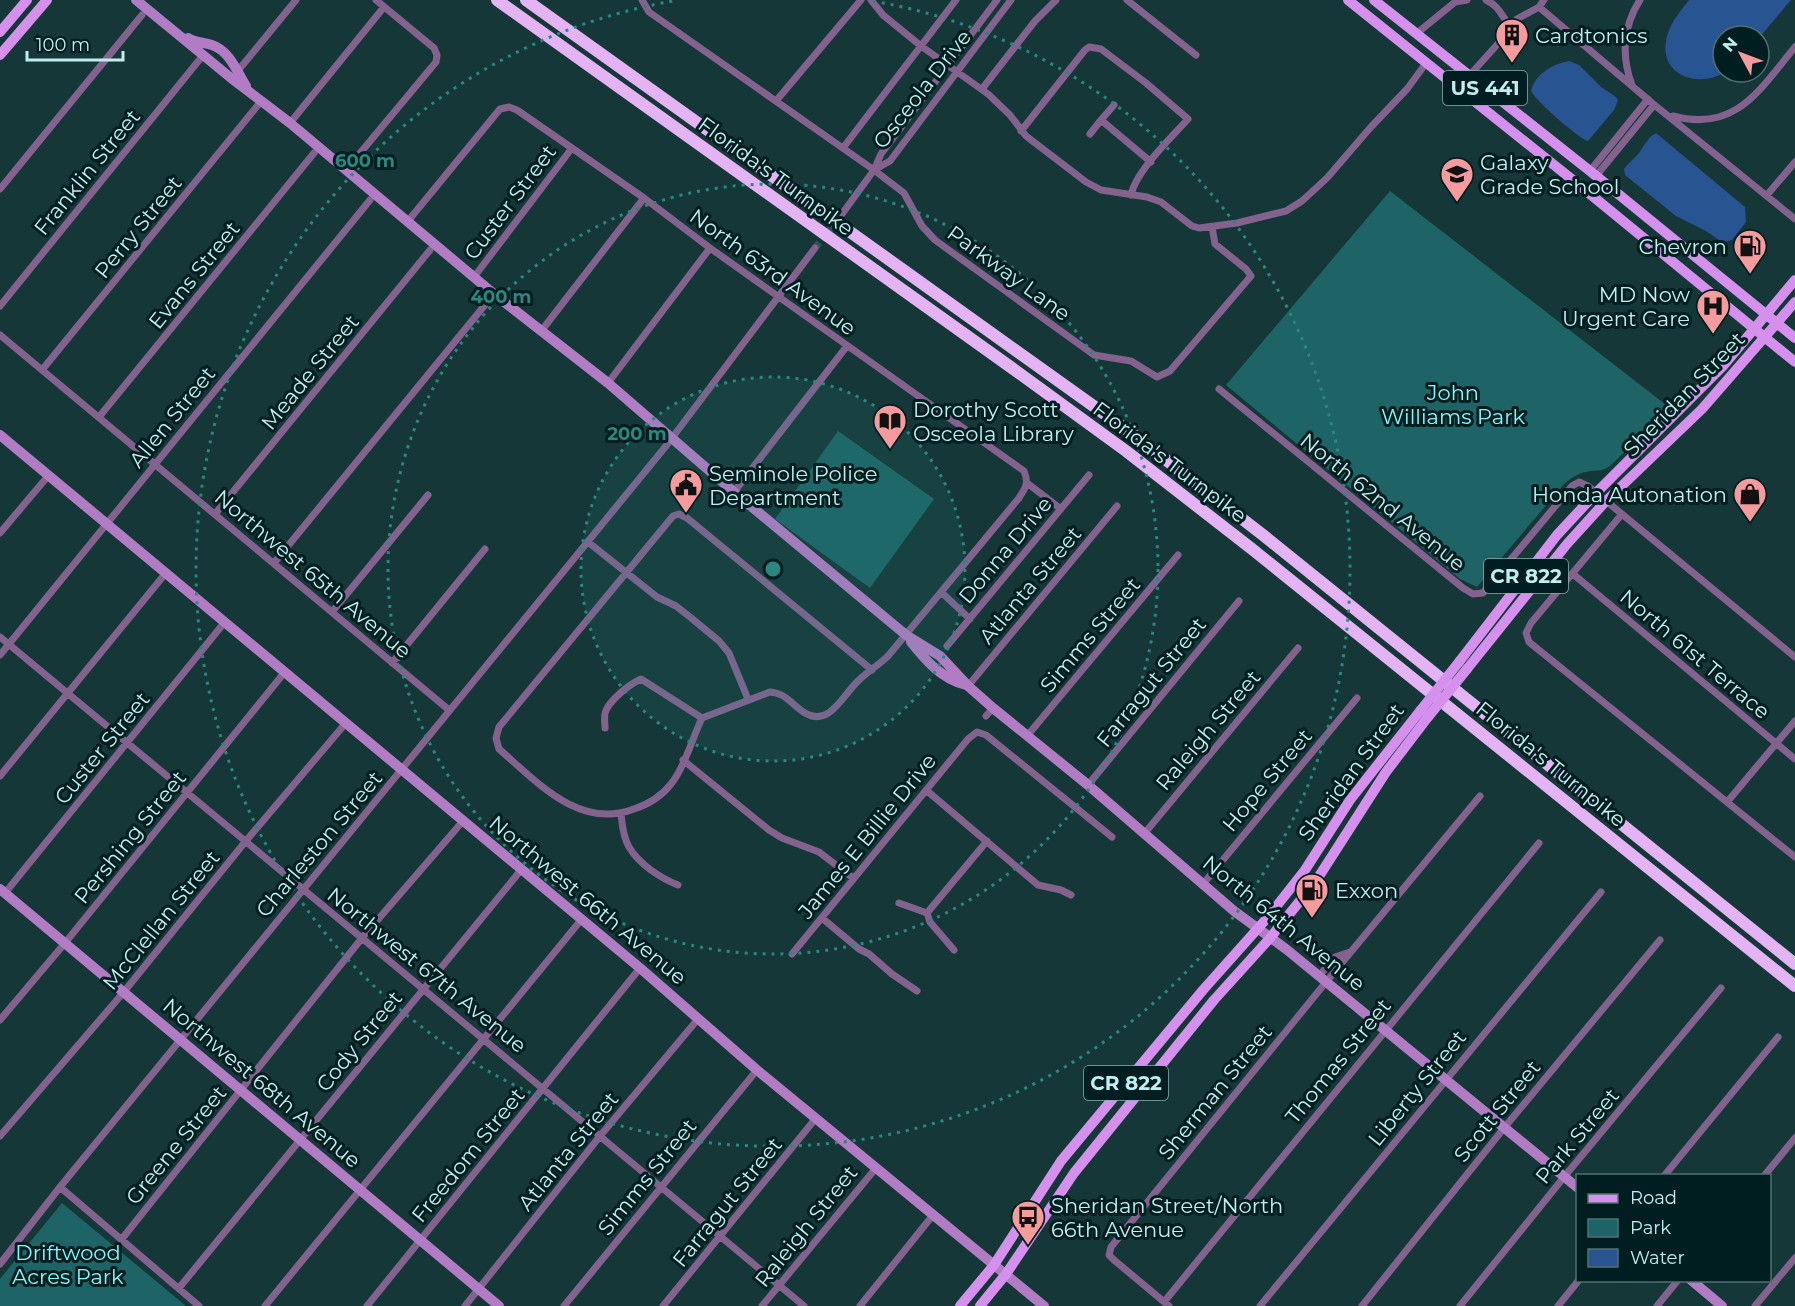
<svg xmlns="http://www.w3.org/2000/svg" width="1795" height="1306" font-family="Montserrat,sans-serif">
  <rect width="100%" height="100%" fill="#163738"/>
  <path fill="#1e6466" d="M1390,191L1670,408L1610,466C1599,473 1597,469 1586,472C1578,473 1570,479 1564,484L1477,587L1460,579L1226,385Z
    M838,431L934,499L870,588L775,519Z
    M62,1203L186,1306H0V1279Z"/>
  <path fill="#285491" d="M1689,0H1791L1759,38V36H1723V72H1725C1700,88 1660,77 1666,41C1668,25 1680,12 1689,0Z
    M1569,61L1579,65L1601,87L1616,97L1618,100L1614,110L1588,141C1578,138 1536,101 1531,91C1535,74 1553,64 1569,61Z
    M1656,133L1745,207L1746,222L1732,240L1724,242L1719,240L1706,231L1676,216L1625,175L1624,169C1628,163 1634,159 1639,153C1645,145 1647,138 1656,133Z"/>
  <g fill="none" stroke-linecap="round" stroke-linejoin="round">
    <path stroke="#305253" stroke-width="7" stroke-dasharray="7 3.5" stroke-linecap="butt" d="M815,248L837,220"/>
    <path stroke="#83628e" stroke-width="7" d="M642,0L649,12L874,170L904,193L922,226L935,240L1094,355L1131,361L1157,377L1170,371L1251,276L1246,269L1215,244L1212,227
      M871,0L883,15L921,46L988,94L1010,115L1026,136L1086,182L1101,190L1147,197L1161,202L1192,226L1199,228L1237,223L1286,211L1302,201L1327,178L1370,128L1407,89L1427,62
      M1127,0L1196,55
      M1486,0C1501,7 1501,17 1512,28
      M1539,7L1652,103L1795,219
      M1416,34L1455,2L1467,0
      M237,72L296,0
      M1469,76L1512,28L1517,19L1539,7L1544,0
      M1632,85C1621,56 1623,26 1640,0
      M982,89L1035,21L1056,0
      M776,101L861,0
      M1114,105L1101,120L1151,162
      M1673,116C1736,133 1760,89 1795,47
      M290,123L384,7
      M1021,131L1085,50L1089,47L1101,49L1146,83L1188,119C1171,138 1136,171 1131,195
      M1090,134L1101,120
      M843,148L956,0
      M346,170L436,62L437,55L434,48L376,0
      M874,170L890,161L1011,0
      M1590,171L1648,99
      M1596,176L1654,105
      M0,189L142,15
      M1767,195L1795,162
      M842,214L874,170L881,154L997,0
      M408,221L500,109L509,107L517,110L644,198L710,248L1024,471C1029,483 1026,487 1019,498L888,656C879,665 868,671 859,680C844,693 830,728 805,713C792,705 786,693 770,692L702,718C692,739 685,766 671,784C661,797 649,804 634,809C579,830 537,782 499,749L496,738L499,727L673,516L679,514L687,518L872,670
      M474,277L572,148
      M0,306L200,59
      M542,330L644,198
      M0,335L449,710
      M42,370L258,105
      M608,383L710,248
      M1219,389L1463,588L1473,594L1483,593L1572,486L1579,482L1588,486L1795,657
      M99,417L314,153
      M1027,483L1061,509
      M734,492L847,346
      M215,514L430,250
      M1622,514L1531,623L1526,633L1529,642L1795,857
      M0,533L48,476
      M588,542L657,597L676,606L690,617L719,641L729,653L748,699
      M274,563L489,300
      M1573,574L1795,759
      M941,592L970,619
      M332,612L428,495
      M0,637L804,1306
      M947,646L1089,475
      M0,655L370,200
      M392,663L485,549
      M968,686L1117,506
      M986,716L993,708
      M605,728C605,724 604,717 605,713C609,700 630,684 641,679L702,718
      M1027,736L1178,555
      M683,760L769,830L782,838L819,852L853,878
      M0,776L165,574
      M1088,785L1239,601
      M926,790L1038,885L1061,890L1071,895
      M1728,801L1795,721
      M621,814C622,824 623,837 629,847C639,864 660,878 678,885
      M1144,834L1298,648
      M1203,884L1357,698
      M5,893L224,623
      M899,903L927,913L930,922L954,950
      M927,913L987,841
      M822,918L859,949L869,954L892,974L917,991
      M792,954L968,739L977,732L986,735L1112,837
      M1319,976L1335,957L1350,952
      M0,1020L65,943L284,673
      M0,1136L123,993L245,842L345,724
      M1664,1176L1778,1037
      M1764,1176L1795,1138
      M60,1187L199,1306
      M121,1240L362,938L463,821
      M0,1264L60,1187L666,446L815,248
      M179,1288L521,870
      M1164,1302L1539,843
      M265,1306L581,920
      M367,1306L640,968
      M465,1306L600,1136L698,1019
      M564,1306L757,1070
      M663,1306L816,1118
      M762,1306L876,1168
      M860,1306L933,1215
      M1169,1306L1114,1260L1109,1255L1111,1247L1326,982L1480,796
      M1260,1306L1601,892
      M1362,1306L1504,1128L1660,940
      M1460,1306L1564,1177L1721,988
      M1558,1306L1579,1280
      M1657,1306L1678,1280
      M1755,1306L1795,1258"/>
    <path stroke="#b17cc3" stroke-width="10" d="M136,0L231,78L290,123L494,294L608,383L734,492L906,635L940,656L968,686L993,708L1088,785L1234,911L1286,949L1578,1188
      M188,38C196,43 203,42 212,45C230,51 237,72 246,86
      M0,435L640,968L757,1070L1044,1306
      M911,642C926,661 942,679 966,685
      M0,889L499,1306
      M1691,1280L1722,1306"/>
    <path stroke="#d490ec" stroke-width="10" d="M1348,0L1579,185L1795,362
      M1374,0L1590,171L1795,338
      M0,32L27,0
      M0,55L47,0
      M1459,662L1557,535L1596,493L1723,366L1795,280
      M1467,669L1567,544L1606,501L1702,409L1795,302
      M960,1306L994,1265L1061,1161L1203,990L1268,917L1305,870L1350,800L1420,711
      M980,1306L1006,1274L1074,1173L1214,1000L1270,938L1316,881L1386,772L1428,717"/>
    <path stroke="#e3b3f4" stroke-width="12" d="M497,0L1012,368L1126,451L1252,549L1795,986
      M526,0L1134,435L1263,535L1795,964"/>
    <path stroke="#d490ec" stroke-width="10" d="M1420,711L1459,662
      M1428,717L1467,669"/>
  </g>
  <circle cx="773" cy="569" r="192" fill="#2a8881" fill-opacity=".12"/>
  <g fill="none" stroke="#2a8881" stroke-width="3" stroke-dasharray="3 6">
    <circle cx="773" cy="569" r="192"/>
    <circle cx="773" cy="569" r="385"/>
    <path d="M873 1A577 577 0 1 1 673 1"/>
  </g>
  <defs>
    <g id="building-pin" transform="scale(1.725)"><path d="M0 17L-7.5 6A9.5 9.5 0 1 1 7.5 6Z" fill="#f59b9e" stroke="#001e1f"/><path d="M-4-6H4V6H1V3H-1V6H-4ZM-2.5-4.3h1.7v1.8h-1.7ZM.8-4.3h1.7v1.8H.8ZM-2.5-1h1.7V.8h-1.7ZM.8-1h1.7V.8H.8Z" fill="#111"/></g>
    <g id="school-pin" transform="scale(1.725)"><path d="M0 17L-7.5 6A9.5 9.5 0 1 1 7.5 6Z" fill="#f59b9e" stroke="#001e1f"/><path d="M0-5L7-2L0 1L-7-2ZM-4 1L0 2.5L4 1V4Q0 6-4 4Z" fill="#111"/></g>
    <g id="fuel-pin" transform="scale(1.725)"><path d="M0 17L-7.5 6A9.5 9.5 0 1 1 7.5 6Z" fill="#f59b9e" stroke="#001e1f"/><path d="M-5.5-6h7V0h2V4h1.3V-2.5L3-4.5l.8-.8L6-3V5H2.5V1h-1V6h-7ZM-4.2-4.7v3.2H.2V-4.7Z" fill="#111"/></g>
    <g id="hospital-pin" transform="scale(1.725)"><path d="M0 17L-7.5 6A9.5 9.5 0 1 1 7.5 6Z" fill="#f59b9e" stroke="#001e1f"/><path d="M-5-5h3v3.5h4V-5h3V5h-3V1.5h-4V5h-3Z" fill="#111"/></g>
    <g id="library-pin" transform="scale(1.725)"><path d="M0 17L-7.5 6A9.5 9.5 0 1 1 7.5 6Z" fill="#f59b9e" stroke="#001e1f"/><path d="M-6-4Q-3-5.5-.7-3.5V5Q-3 3-6 4ZM6-4Q3-5.5 .7-3.5V5Q3 3 6 4Z" fill="#111"/></g>
    <g id="civic-pin" transform="scale(1.725)"><path d="M0 17L-7.5 6A9.5 9.5 0 1 1 7.5 6Z" fill="#f59b9e" stroke="#001e1f"/><path d="M-.6-6.5H3V-4.5H.6V-3L4-1V1h2V6H-6V1h2V-1L-.6-3ZM-1.2 2.5V6h2.4V2.5Z" fill="#111"/></g>
    <g id="shop-pin" transform="scale(1.725)"><path d="M0 17L-7.5 6A9.5 9.5 0 1 1 7.5 6Z" fill="#f59b9e" stroke="#001e1f"/><path d="M-5-2.5h2.3a2.7 3.5 0 0 1 5.4 0H5L5.5 6h-11ZM-1.5-2.5h3a1.5 2.3 0 0 0-3 0Z" fill="#111"/></g>
    <g id="bus-pin" transform="scale(1.725)"><path d="M0 17L-7.5 6A9.5 9.5 0 1 1 7.5 6Z" fill="#f59b9e" stroke="#001e1f"/><path d="M-5-6H5V4H4V6H2V4H-2V6H-4V4H-5ZM-3.5-4V0h7V-4ZM-3.5 1.2v1.5H-2V1.2ZM2 1.2v1.5H3.5V1.2Z" fill="#111"/></g>
  </defs>
  <g fill-rule="evenodd">
    <use href="#building-pin" x="1512" y="35"/>
    <use href="#school-pin" x="1457" y="174"/>
    <use href="#fuel-pin" x="1750" y="246"/>
    <use href="#hospital-pin" x="1713" y="306"/>
    <use href="#library-pin" x="890" y="421"/>
    <use href="#civic-pin" x="686" y="485"/>
    <use href="#shop-pin" x="1750" y="494"/>
    <use href="#fuel-pin" x="1312" y="890"/>
    <use href="#bus-pin" x="1028" y="1217"/>
  </g>
  <g text-anchor="middle" dominant-baseline="central" stroke-width="6" stroke-linejoin="round" paint-order="stroke">
    <g fill="#001e1f" stroke="#86b0b1" stroke-width="1.5">
      <rect x="1443" y="71" width="84" height="34" rx="4.5"/>
      <rect x="1484" y="559" width="84" height="34" rx="4.5"/>
      <rect x="1084" y="1066" width="84" height="34" rx="4.5"/>
    </g>
    <g font-size="20" font-weight="bold" fill="#c0eeef">
      <text x="1485" y="88">US 441</text>
      <text x="1526" y="576">CR 822</text>
      <text x="1126" y="1083">CR 822</text>
    </g>
    <g font-size="21" fill="#c0eeef" stroke="#001e1f" text-anchor="start">
      <text x="1535" y="35">Cardtonics</text>
      <text x="1480" y="162">Galaxy<tspan x="1480" dy="24">Grade School</tspan></text>
      <text x="1727" y="246" text-anchor="end">Chevron</text>
      <text x="1690" y="294" text-anchor="end">MD Now<tspan x="1690" dy="24">Urgent Care</tspan></text>
      <text x="913" y="409">Dorothy Scott<tspan x="913" dy="24">Osceola Library</tspan></text>
      <text x="709" y="473">Seminole Police<tspan x="709" dy="24">Department</tspan></text>
      <text x="1727" y="494" text-anchor="end">Honda Autonation</text>
      <text x="1335" y="890">Exxon</text>
      <text x="1051" y="1205">Sheridan Street/North<tspan x="1051" dy="24">66th Avenue</tspan></text>
    </g>
    <g font-size="21" fill="#c0eeef" stroke="#001e1f">
      <text transform="translate(922 89) rotate(-52)">Osceola Drive</text>
      <text transform="translate(87 172) rotate(-51)">Franklin Street</text>
      <text transform="translate(776 176) rotate(36)">Florida's Turnpike</text>
      <text transform="translate(510 202) rotate(-53)">Custer Street</text>
      <text transform="translate(138 227) rotate(-51)">Perry Street</text>
      <text transform="translate(773 272) rotate(36)">North 63rd Avenue</text>
      <text transform="translate(1009 273) rotate(36)">Parkway Lane</text>
      <text transform="translate(194 275) rotate(-51)">Evans Street</text>
      <text transform="translate(310 372) rotate(-51)">Meade Street</text>
      <text transform="translate(1684 394) rotate(-46)">Sheridan Street</text>
      <text transform="translate(172 417) rotate(-51)">Allen Street</text>
      <text transform="translate(1170 462) rotate(37)">Florida's Turnpike</text>
      <text transform="translate(1383 502) rotate(39)">North 62nd Avenue</text>
      <text transform="translate(1005 550) rotate(-50)">Donna Drive</text>
      <text transform="translate(313 574) rotate(40)">Northwest 65th Avenue</text>
      <text transform="translate(1030 585) rotate(-50)">Atlanta Street</text>
      <text transform="translate(1090 635) rotate(-50)">Simms Street</text>
      <text transform="translate(1695 654) rotate(40)">North 61st Terrace</text>
      <text transform="translate(1151 682) rotate(-51)">Farragut Street</text>
      <text transform="translate(1208 730) rotate(-50)">Raleigh Street</text>
      <text transform="translate(102 748) rotate(-51)">Custer Street</text>
      <text transform="translate(1551 764) rotate(39)">Florida's Turnpike</text>
      <text transform="translate(1351 772) rotate(-54)">Sheridan Street</text>
      <text transform="translate(1267 780) rotate(-50)">Hope Street</text>
      <text transform="translate(867 836) rotate(-51)">James E Billie Drive</text>
      <text transform="translate(130 837) rotate(-51)">Pershing Street</text>
      <text transform="translate(319 844) rotate(-50)">Charleston Street</text>
      <text transform="translate(588 900) rotate(40)">Northwest 66th Avenue</text>
      <text transform="translate(161 920) rotate(-51)">McClellan Street</text>
      <text transform="translate(1284 923) rotate(39)">North 64th Avenue</text>
      <text transform="translate(427 970) rotate(39)">Northwest 67th Avenue</text>
      <text transform="translate(359 1041) rotate(-51)">Cody Street</text>
      <text transform="translate(1338 1061) rotate(-51)">Thomas Street</text>
      <text transform="translate(262 1083) rotate(40)">Northwest 68th Avenue</text>
      <text transform="translate(1417 1088) rotate(-51)">Liberty Street</text>
      <text transform="translate(1215 1092) rotate(-51)">Sherman Street</text>
      <text transform="translate(1497 1111) rotate(-51)">Scott Street</text>
      <text transform="translate(1577 1136) rotate(-50)">Park Street</text>
      <text transform="translate(176 1145) rotate(-51)">Greene Street</text>
      <text transform="translate(568 1151) rotate(-51)">Atlanta Street</text>
      <text transform="translate(468 1155) rotate(-51)">Freedom Street</text>
      <text transform="translate(647 1177) rotate(-51)">Simms Street</text>
      <text transform="translate(727 1202) rotate(-51)">Farragut Street</text>
      <text transform="translate(806 1226) rotate(-51)">Raleigh Street</text>
    </g>
    <g font-size="21" fill="#7bfafd" stroke="#001e1f">
      <text x="1453" y="392">John<tspan x="1453" dy="24">Williams Park</tspan></text>
      <text x="68" y="1252">Driftwood<tspan x="68" dy="24">Acres Park</tspan></text>
    </g>
  </g>
  <circle cx="773" cy="569" r="9" fill="#2a8881" stroke="#001e1f" stroke-width="3"/>
  <g font-size="18" text-anchor="middle" font-weight="bold" fill="#2a8881" stroke="#001e1f" stroke-width="6" stroke-linejoin="round" paint-order="stroke">
    <text x="365" y="167">600 m</text>
    <text x="501" y="303">400 m</text>
    <text x="637" y="440">200 m</text>
  </g>
  <rect x="1576" y="1174" width="195" height="108" fill="#001e1f" stroke="#4d7172" stroke-width="1.5"/>
  <rect x="1588" y="1194" width="30" height="9" fill="#d490ec" stroke="#4d7172" stroke-width="1.5"/>
  <text x="1630" y="1204" font-size="18" fill="#c0eeef">Road</text>
  <rect x="1588" y="1219" width="30" height="18" fill="#1e6466" stroke="#4d7172" stroke-width="1.5"/>
  <text x="1630" y="1234" font-size="18" fill="#c0eeef">Park</text>
  <rect x="1588" y="1249" width="30" height="18" fill="#285491" stroke="#4d7172" stroke-width="1.5"/>
  <text x="1630" y="1264" font-size="18" fill="#c0eeef">Water</text>
  <g transform="translate(1741 54) rotate(311)"><circle r="28" fill="#001e1f" stroke="#4d7172" stroke-width="1.5"/>
  <path d="M0-4.5L10 22L0 15L-10 22Z" fill="#f59b9e"/>
  <text y="-9" font-size="16" font-weight="bold" text-anchor="middle" fill="#c0eeef">N</text>
  </g>
  <path d="M27 51v9h96v-9" fill="none" stroke="#c0eeef" stroke-width="3"/>
  <text x="36" y="51" font-size="18" fill="#c0eeef" stroke="#001e1f" stroke-width="4.5" paint-order="stroke">100 m</text>
</svg>
